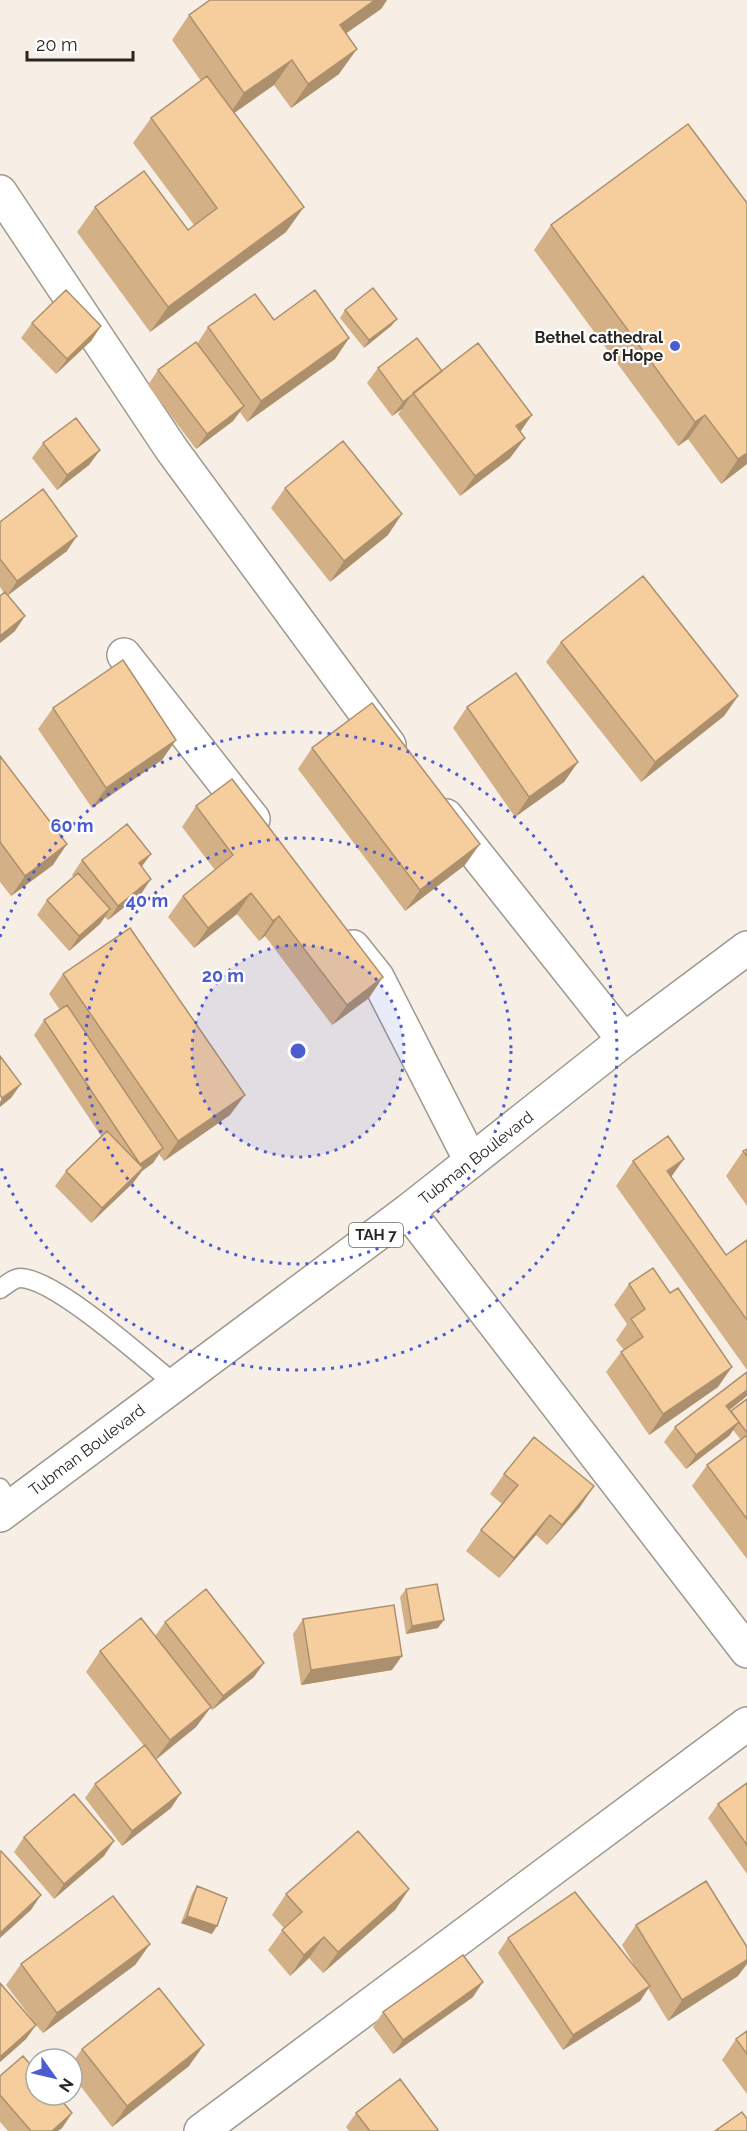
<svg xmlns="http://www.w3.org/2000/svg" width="747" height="2131" font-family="Raleway,sans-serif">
  <rect width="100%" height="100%" fill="#f7efe6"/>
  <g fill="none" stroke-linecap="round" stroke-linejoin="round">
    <g stroke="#9f9890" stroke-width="21">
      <path id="service" d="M0,1289C6,1285 14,1278 20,1278C55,1278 145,1360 175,1384
        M0,1488L11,1507"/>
    </g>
    <g stroke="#9f9890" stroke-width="36">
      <path id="minor" d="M0,192L172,450L389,745
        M124,655L253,819
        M446,816L624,1040
        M353,947L377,977L471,1161
        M408,1211L747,1651
        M201,2131L747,1724"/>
    </g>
    <g stroke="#9f9890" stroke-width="36">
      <path id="trunk" d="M0,1515L408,1211L624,1040L747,948"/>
    </g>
    <use href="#service" stroke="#fff" stroke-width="18"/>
    <use href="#minor" stroke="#fff" stroke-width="33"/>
    <use href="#trunk" stroke="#fff" stroke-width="33"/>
  </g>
  <path fill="#d4b087" d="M210,0H387L381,9L345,34L339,74L291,108L274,85L234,113L286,232L150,332L77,232L95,207L188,230L194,225L133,143L151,118L201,81L172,40L189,15Z
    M747,203V464L721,484L688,439L678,446L534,250L551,225Z
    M345,310L397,319L391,326L364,348L340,318Z
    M274,320L349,338L335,359L247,422L240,412L233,421L196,449L148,385L158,370L197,344L208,327Z
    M32,323L101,326L91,341L56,374L21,338Z
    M378,368L442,371L520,432L525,438L510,458L460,496L398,414L402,409L392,416L367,383Z
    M43,443L100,450L89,465L57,490L32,458Z
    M285,488L388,535L330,582L271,508Z
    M0,522L67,551L8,595L15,631L0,643V596L4,593L0,587Z
    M561,642L738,696L724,716L641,782L546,662Z
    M467,707L578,762L564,782L515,817L453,728Z
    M53,708L162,760L92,808L38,729Z
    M312,748L465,865L405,911L298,769Z
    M0,756L53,865L11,896L0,882Z
    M196,806L369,998L332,1025L265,936L259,941L237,914L194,948L168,917L183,896L215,870L182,827Z
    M82,860L142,867L141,894L108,920L105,917L100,924L69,951L37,915L47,900L74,877L72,875Z
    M63,974L230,1115L164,1161L159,1154L153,1163L142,1171L133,1183L91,1223L55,1186L66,1171L101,1136L34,1035L44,1020L60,1010L49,994Z
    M747,1149V1206L726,1176L743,1151Z
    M684,1159L671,1177L726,1255L747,1240V1370L616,1186L633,1161Z
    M629,1284L718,1387L649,1435L606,1372L621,1352L624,1350L616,1340L627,1324L614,1305Z
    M747,1396L730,1410L731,1411L747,1399V1559L692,1486L707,1465L741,1440L733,1430L729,1436L686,1469L664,1442L675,1427Z
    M504,1474L580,1507L547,1545L536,1535L499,1578L466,1551L481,1530L502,1504L490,1494Z
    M406,1589L438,1628L406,1634L400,1597Z
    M303,1619L392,1670L301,1685L293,1634Z
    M165,1622L254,1677L212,1710L210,1708L196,1727L156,1760L171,1808L122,1846L85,1798L95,1784L144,1746L86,1672L100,1651L155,1636Z
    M747,1783V1874L708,1818L718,1804Z
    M24,1837L104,1856L54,1899L14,1852Z
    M197,1886L212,1934L181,1923L192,1894Z
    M409,1889L395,1910L323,1973L309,1958L290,1976L268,1950L284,1928L272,1915L286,1894Z
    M636,1925L738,1976L668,2021L648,1988L640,2001L563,2050L498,1953L508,1938L636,1968L622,1945Z
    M150,1944L135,1965L43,2033L36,2025L26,2039L0,2062V1983L35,2023L6,1985L21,1964Z
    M473,1997L393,2054L373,2027L383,2012Z
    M747,2031V2094L722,2060L736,2039Z
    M82,2049L189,2066L112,2127L72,2075V2063Z
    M0,2076L72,2113L62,2128L58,2131H8L0,2122Z
    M356,2113L438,2131H349L346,2127Z"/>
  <path fill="#ac906e" d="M375,0H387L381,9L322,50L340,25Z
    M357,49L339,74L291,108L308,84Z
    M292,60L274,85L227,118L244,93Z
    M304,207L286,232L150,332L168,307Z
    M397,319L391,326L364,348L369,340Z
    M101,326L91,341L56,374L67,359Z
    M349,338L335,359L247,422L261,401Z
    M412,394L402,409L392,416L403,402Z
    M244,406L233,421L196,449L207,434Z
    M532,415L518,435L516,426Z
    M705,415L688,439L678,446L695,422Z
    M525,438L510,458L460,496L475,476Z
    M100,450L89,465L57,490L67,475Z
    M747,453V464L721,484L738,459Z
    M402,514L388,535L330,582L344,561Z
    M77,536L67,551L7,596L17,581Z
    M25,616L15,631L0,643V636Z
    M738,696L724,716L641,782L655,762Z
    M176,740L162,760L92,808L106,788Z
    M578,762L564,782L515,817L529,797Z
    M67,844L53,865L11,896L25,876Z
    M480,844L465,865L405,911L420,890Z
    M151,854L140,869L139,863Z
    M151,879L141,894L108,920L118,906Z
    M251,893L237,914L194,948L208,928Z
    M110,909L100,924L69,951L79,936Z
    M279,916L265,936L259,941L273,921Z
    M383,977L369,998L332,1025L347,1005Z
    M21,1084L11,1098L0,1107V1102L2,1098Z
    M245,1095L230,1115L164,1161L178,1141Z
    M163,1148L153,1163L142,1171L133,1183L91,1223L102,1208L140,1164Z
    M684,1159L666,1184L667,1171Z
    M732,1367L718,1387L649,1435L663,1414Z
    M747,1390V1396L716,1420L726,1406Z
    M739,1422L729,1436L686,1469L696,1455Z
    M594,1486L580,1507L547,1545L562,1525Z
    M550,1515L536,1535L499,1578L514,1558Z
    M444,1620L438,1628L406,1634L412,1626Z
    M402,1656L392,1670L301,1685L311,1670Z
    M264,1663L254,1677L212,1710L223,1696Z
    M211,1707L196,1727L155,1760L170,1740Z
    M181,1793L171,1808L122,1846L132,1831Z
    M114,1841L104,1856L54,1899L64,1884Z
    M409,1889L395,1910L323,1973L338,1952Z
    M41,1895L31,1910L0,1938V1933Z
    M187,1916L217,1926L212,1934L181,1923Z
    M324,1937L309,1958L290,1976L304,1955Z
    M150,1944L135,1965L43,2033L57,2013Z
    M747,1960V1964L738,1976L668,2021L682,2000Z
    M483,1982L473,1997L393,2054L403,2040Z
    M650,1986L640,2001L563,2050L573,2035Z
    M36,2025L26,2039L0,2062V2057Z
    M204,2045L189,2066L112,2127L127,2106Z
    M72,2113L62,2128L58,2131H52Z"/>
  <path fill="#f6cd9d" stroke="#ac906e" stroke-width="1.5" d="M210,0H375L340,25L357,49L308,84L292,60L244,93L189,15Z
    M207,76L304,207L168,307L95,207L144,171L188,230L217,208L151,118Z
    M688,124L747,203V453L738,459L705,415L695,422L551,225Z
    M373,288L397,319L369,340L345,310Z
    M66,290L101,326L67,359L32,323Z
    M315,290L349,338L261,401L208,327L255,294L274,320Z
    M417,338L442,371L403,402L378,368Z
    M196,342L244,406L207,434L158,370Z
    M478,343L532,415L516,426L525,438L475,476L413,393Z
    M76,418L100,450L67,475L43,443Z
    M343,441L402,514L344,561L285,488Z
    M43,489L77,536L17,581L0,559V522Z
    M643,576L738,696L655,762L561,642Z
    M5,592L25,616L0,636V596Z
    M123,660L176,740L106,788L53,708Z
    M516,673L578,762L529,797L467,707Z
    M372,703L480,844L420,890L312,748Z
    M0,756L67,844L25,876L0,842Z
    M232,779L383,977L347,1005L279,916L273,921L251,893L208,928L183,896L233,855L196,806Z
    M127,824L151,854L139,863L151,879L118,906L82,860Z
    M78,873L110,909L79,936L47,900Z
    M130,928L245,1095L178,1141L63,974Z
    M67,1005L163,1148L140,1164L44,1020Z
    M0,1056L21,1084L2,1098L0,1095Z
    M107,1131L143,1168L102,1208L66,1171Z
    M668,1136L684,1159L667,1171L726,1255L747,1240V1320L633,1161Z
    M747,1149V1156L743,1151Z
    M653,1268L670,1293L678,1288L732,1367L663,1414L621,1352L643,1337L631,1319L645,1309L629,1284Z
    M747,1372V1390L726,1406L739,1422L696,1455L675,1427Z
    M747,1399V1433L731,1411Z
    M747,1435V1519L707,1465Z
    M534,1437L594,1486L562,1525L550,1515L514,1558L481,1530L518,1485L504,1474Z
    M437,1584L444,1620L412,1626L406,1589Z
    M206,1589L264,1663L223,1696L165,1622Z
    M394,1605L402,1656L311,1670L303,1619Z
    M141,1618L211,1707L170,1740L100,1651Z
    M145,1745L181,1793L132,1831L95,1784Z
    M747,1783V1845L718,1804Z
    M74,1794L114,1841L64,1884L24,1837Z
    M358,1831L409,1889L338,1952L324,1937L304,1955L282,1930L302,1912L286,1894Z
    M1,1851L41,1895L0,1933V1852Z
    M706,1881L747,1947V1960L682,2000L636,1925Z
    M197,1886L227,1898L217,1926L187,1916Z
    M575,1892L650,1986L573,2035L508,1938Z
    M113,1896L150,1944L57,2013L21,1964Z
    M463,1955L483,1982L403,2040L383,2012Z
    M0,1983L36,2025L0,2057Z
    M159,1988L204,2045L127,2106L82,2049Z
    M747,2031V2054L736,2039Z
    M23,2056L36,2071V2095H57L72,2113L52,2131H31L0,2095V2076Z
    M400,2079L438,2130L437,2131H370L356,2113Z
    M742,2112L747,2119V2131H715Z"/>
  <circle cx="298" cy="1051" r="106" fill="#4b5bd0" fill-opacity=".12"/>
  <g fill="none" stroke="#4b5bd0" stroke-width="3" stroke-dasharray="3 6">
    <circle cx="298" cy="1051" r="106"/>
    <circle cx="298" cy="1051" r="213"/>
    <path d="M0 937A319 319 0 1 1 0 1165"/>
  </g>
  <circle fill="#4b5bd0" stroke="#fff" stroke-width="2" cx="675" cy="346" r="6"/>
  <g text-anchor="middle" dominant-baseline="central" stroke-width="4.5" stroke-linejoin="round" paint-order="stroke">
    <rect fill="#fff" stroke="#686664" stroke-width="1.5" x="349" y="1223" width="54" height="24" rx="4.5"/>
    <g font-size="15" font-weight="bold" fill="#282522">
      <text x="376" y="1235">TAH 7</text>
    </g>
    <g font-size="16" font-weight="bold" fill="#282522" stroke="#fff" text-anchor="end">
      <text x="663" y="337">Bethel cathedral<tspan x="663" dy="18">of Hope</tspan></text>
    </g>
    <g font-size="16" fill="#282522" stroke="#fff">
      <text transform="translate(476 1158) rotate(-38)">Tubman Boulevard</text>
      <text transform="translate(87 1450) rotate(-37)">Tubman Boulevard</text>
    </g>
  </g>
  <circle cx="298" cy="1051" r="9" fill="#4b5bd0" stroke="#fff" stroke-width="3"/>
  <g font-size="18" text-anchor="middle" font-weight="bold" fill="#4b5bd0" stroke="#fff" stroke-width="4.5" stroke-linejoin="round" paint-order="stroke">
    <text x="72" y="832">60 m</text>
    <text x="147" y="907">40 m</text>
    <text x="223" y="982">20 m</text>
  </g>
  <g transform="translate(54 2077) rotate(124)"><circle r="28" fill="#ffffff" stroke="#a9a8a7" stroke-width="1.5"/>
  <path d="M0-4.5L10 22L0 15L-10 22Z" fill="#4b5bd0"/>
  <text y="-9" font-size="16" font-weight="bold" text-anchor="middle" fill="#282522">N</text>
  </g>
  <path d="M27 51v9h106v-9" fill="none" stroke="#282522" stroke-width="3"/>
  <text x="36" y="51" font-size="18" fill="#282522" stroke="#ffffff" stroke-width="4.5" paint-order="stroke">20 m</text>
</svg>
